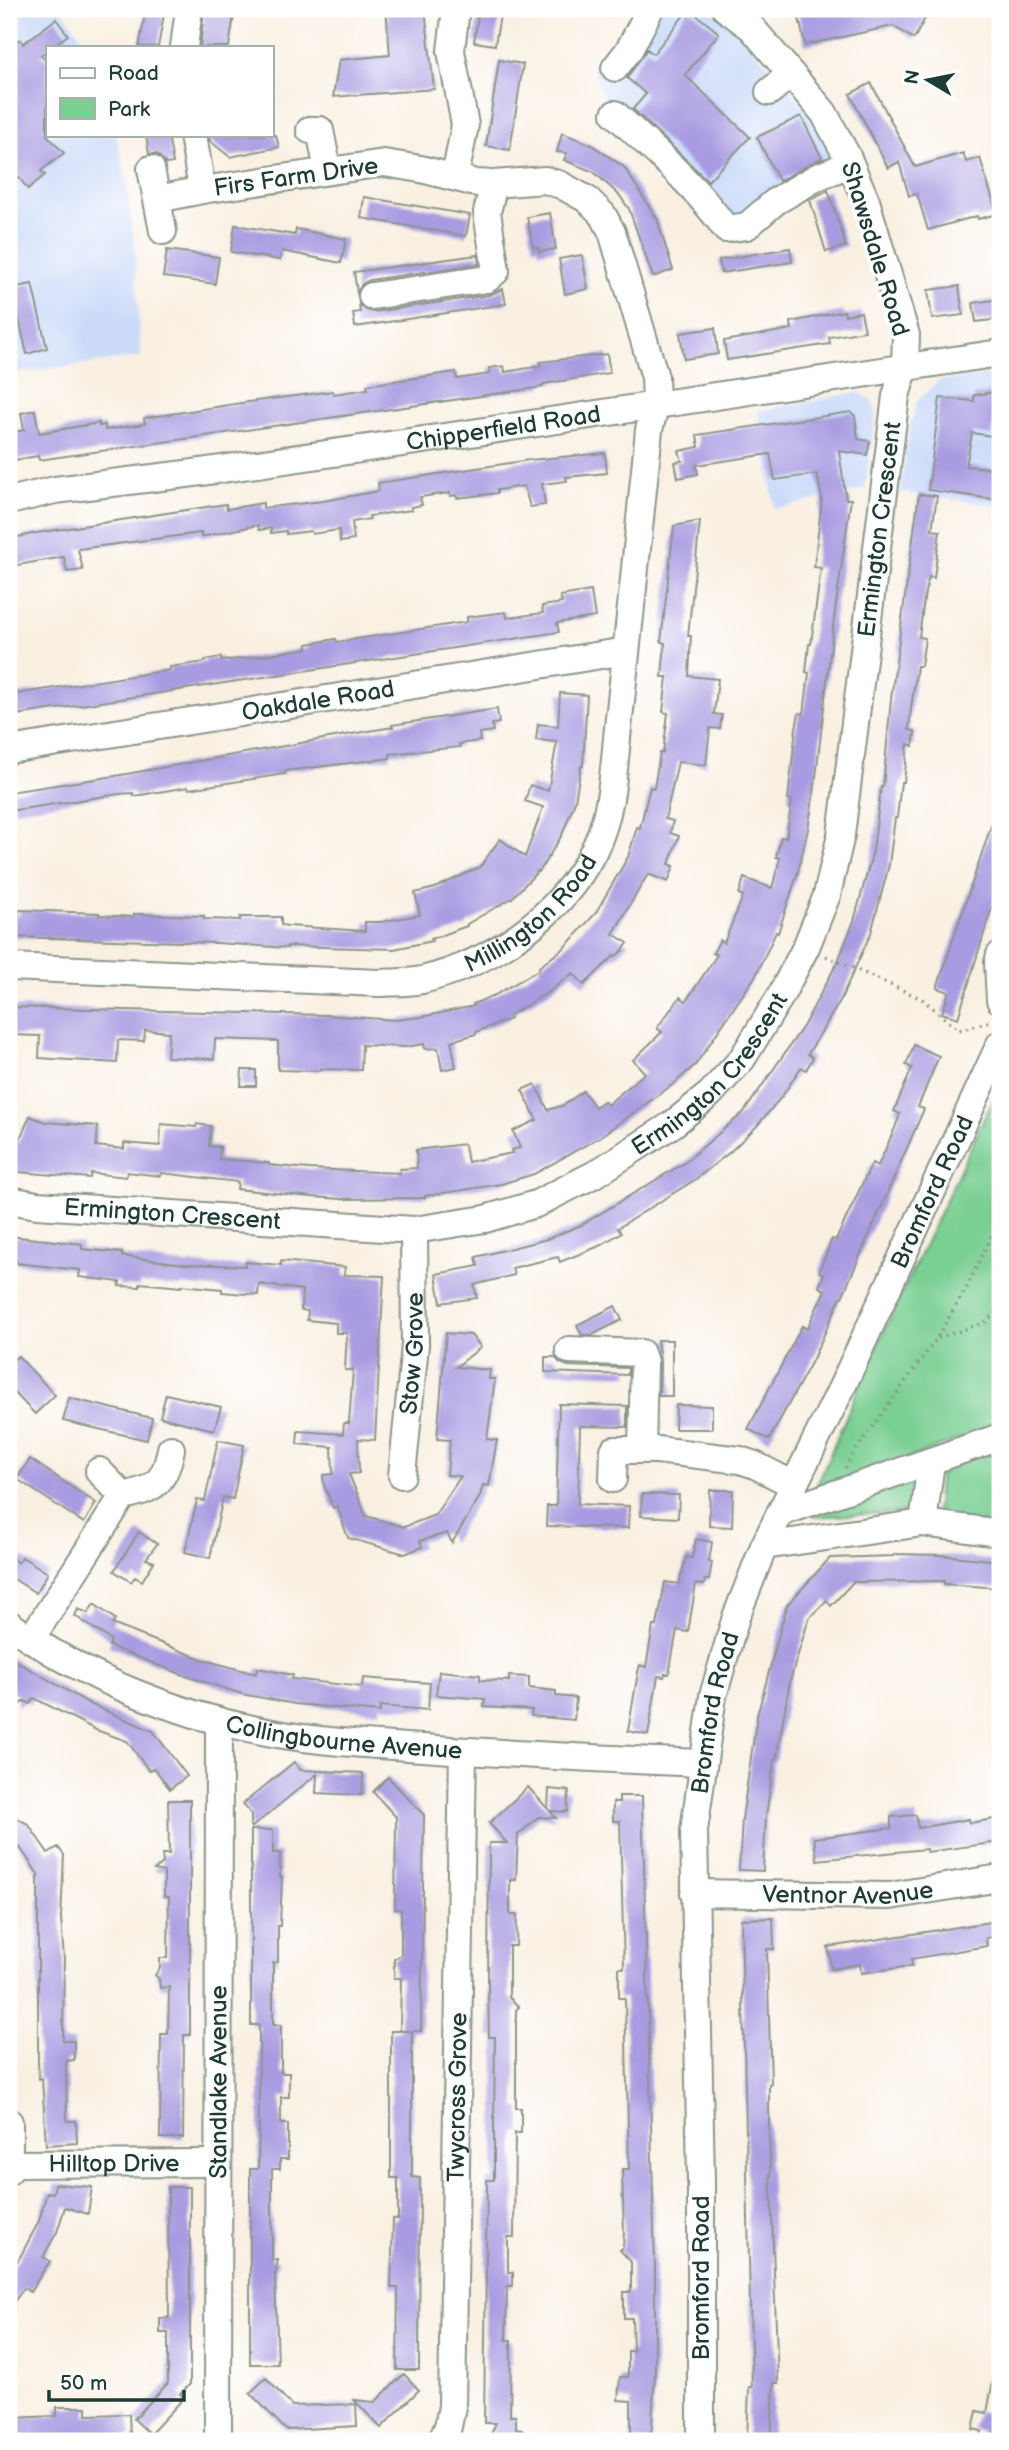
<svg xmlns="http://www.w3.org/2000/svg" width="1009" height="2450" font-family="'Balsamiq Sans',sans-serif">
  <rect width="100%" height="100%" fill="#fff"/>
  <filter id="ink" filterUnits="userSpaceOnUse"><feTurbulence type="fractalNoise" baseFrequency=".0143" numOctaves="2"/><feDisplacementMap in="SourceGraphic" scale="14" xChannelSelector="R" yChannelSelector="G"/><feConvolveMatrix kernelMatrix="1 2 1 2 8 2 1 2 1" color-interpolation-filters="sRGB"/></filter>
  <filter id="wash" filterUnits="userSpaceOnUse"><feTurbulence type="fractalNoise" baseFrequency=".00686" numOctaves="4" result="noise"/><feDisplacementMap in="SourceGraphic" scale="28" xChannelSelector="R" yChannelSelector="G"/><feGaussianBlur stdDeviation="1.57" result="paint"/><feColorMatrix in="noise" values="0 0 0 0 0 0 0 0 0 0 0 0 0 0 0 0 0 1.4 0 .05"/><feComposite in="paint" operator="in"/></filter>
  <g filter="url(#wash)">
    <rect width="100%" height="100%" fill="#f9f0e2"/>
    <path fill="#ccdbf9" d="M9,9H62L88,47H47V135H116L126,180L134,243L141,357L9,374Z
      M640,9H708L731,23L815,119L833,165L740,216L717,220L610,115L593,70Z
      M998,373L1000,486L998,506L900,492L909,431L917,401L938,381Z
      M859,392L872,401L876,413L865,489L775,509L758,411Z"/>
    <path fill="#7acf93" stroke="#4c8664" stroke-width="2" d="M1000,1085V1425L814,1492L868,1365Z
      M1000,1442V1527L936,1516L940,1467Z
      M923,1474L911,1512L815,1517L811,1511Z"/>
    <g id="blocks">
      <path fill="#a99be1" d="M146,9H165L158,47H139Z
        M204,9H235L229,47H200Z
        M386,9H425L434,89L333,97L339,60L390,55Z
        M479,9H501L495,45L474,42Z
        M689,9L719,33L685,75L750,137L708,181L633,109L646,94L627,78L647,49L653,54Z
        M797,9H930L914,39L893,26L805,45Z
        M56,19L68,35L51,47H47V50L41,55L47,62V135L64,153L41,171L45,175L28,189L9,165V48L20,39L23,44Z
        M499,60L523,64L510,150L486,146Z
        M871,83L915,167L963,153L966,162L980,158L997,214L978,219L977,216L928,230L917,194L909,196L899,162L888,168L850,94Z
        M801,116L822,158L779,181L757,137Z
        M562,133L590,144L624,167L657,219L673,270L653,277L629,209L620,196L594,172L564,160L567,153L557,152Z
        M146,135H168L173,163L166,164L157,154H149Z
        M209,135H276L279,147L230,157L210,141Z
        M828,190L846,246L826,252L810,200Z
        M364,197L470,215L466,236L361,218Z
        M550,213L556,249L539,252V248L533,247L527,217Z
        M235,225L295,235L296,229L346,239L341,263L282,251L280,260L231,252Z
        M790,248L792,262L721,273L719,260Z
        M167,250L219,257L215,284L163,277Z
        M478,255L479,264L370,280L362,284L357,293L354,272Z
        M582,255L588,289L565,294L559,259Z
        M32,284L47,348L27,354L12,288Z
        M959,286L963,315L932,319L928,290Z
        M503,289L506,304L355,327L353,313L360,312L359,304L366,310L374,312L489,295Z
        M1000,299V319L976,322L973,303Z
        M844,311L845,315L861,312L865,331L829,337L830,344L727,360L724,341L792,329L791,322Z
        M715,328L718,354L684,359L680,333Z
        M607,354L610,373L543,384V387L39,460L38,456L9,461V433L24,430L21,413L35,410L39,433L99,423V426L105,425V430L145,424L144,418L248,402L333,391L334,394L368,389L367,385L456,372L457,379L490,374L489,368L504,366L505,372L541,366L540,362Z
        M995,392L998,419H994L992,436L972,433L966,466L1000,469V500L928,490L940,398L974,401V395Z
        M851,412L855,416L858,439L870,441L867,455L839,451L846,499H851L835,611L815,785L808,829L798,872L778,933L776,932L756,975L696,1064L675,1083L600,1137L534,1174L501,1184L425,1196V1198L342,1199L312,1197L237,1189L238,1182L162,1173L161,1176L127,1172L126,1177L91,1173L90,1178L18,1172L9,1169V1140L18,1143L30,1116L45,1122L98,1126L96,1146L124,1149V1143L160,1146L161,1124L196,1127L197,1124L211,1126L209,1146L220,1147L219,1159L269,1163V1165L309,1169L400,1173V1169L417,1168L416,1150L464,1144L468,1162L512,1153L511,1150L520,1148L513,1131L537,1120L522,1090L535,1084L548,1110L564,1105L583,1091L595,1107L604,1101L607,1105L645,1073L633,1060L662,1032L657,1028L680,997L686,1001L717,955L713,953L720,940L724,943L743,896L739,894L744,878L772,888L780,858L776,857L781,837L786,838L792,800L788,799L796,728L799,713L804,714L809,673L806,672L809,644H811L821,568L814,567L822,499L817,474L775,480L770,454L696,465L698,474L678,478L675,462L682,461L679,451L699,447L697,435Z
        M605,453L607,473L566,477L567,481L542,484L545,505L530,507L524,486L497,490V493L457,498L456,495L450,496V493L420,497L422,505L411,507L412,510L369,516L370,519L352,522L354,540L340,542L339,530L312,534L311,531L286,534V531L271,533V528L259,530L258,525L201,537V533L78,549L83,570L67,572L64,557L12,566L11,564H9V539L36,533L226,504L227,509L263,503V508L323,501L379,491L378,483L529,460Z
        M919,494L937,496L932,530L940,531L934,578L929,577L925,592L919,637L925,638L921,666H917L911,708L909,730L915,731L913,746L908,744L904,782H901L897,818H895L889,865L871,933L840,1001L808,1054L813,1058L806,1070L801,1067L783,1095L757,1126L730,1152L696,1179L618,1228L621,1233L597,1247L560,1262L558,1257L512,1268L514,1275L474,1285L477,1298L441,1303L436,1274L478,1266L476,1257L547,1239L581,1225L684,1163L744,1112L804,1025L838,961L854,921L873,851L881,787H883L891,699Z
        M700,521L688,636H691L689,676L718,679L714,714L722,715L720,729L710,728L706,765L678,762L665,819L673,821L670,833L679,836L669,864L674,866L668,882L648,874L613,934L628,943L623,950L615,957L614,956L584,985L573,973L550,991L509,1016L510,1019L476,1032V1034L451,1041L456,1067L442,1070L438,1048L425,1049L424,1044L405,1047L362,1045L361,1070L320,1069V1071L278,1070V1041L215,1039L214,1059L167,1057L169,1032L145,1030L144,1041L118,1040L117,1063L39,1058L40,1036L9,1035V1007L325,1015L396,1020L421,1017L474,1006L473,1004L495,995L540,969L539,967L564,948L595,914L628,857L637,827L640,828L650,787L654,788L660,753H663L668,713L663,712L667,677H662L665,643L661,642L674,526Z
        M591,591L595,617L557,623L559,632L9,716V695L170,670V667L205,662V660L221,657V661L247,658L308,648L307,644L336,639L337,642L467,622V617L506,612L507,618L543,613L542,606L562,603L560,596Z
        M560,693L587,695L583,766H581L575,801L562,835L539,872L538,871L512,898L467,924V926L431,939L432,941L394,949L287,946V948L217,943L12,937L13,916H19V910L99,913V915L134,917V914L204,916V919L240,920V917H281V925L288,926L365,931V922H380L420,915L415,893L435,888L480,867L500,839L525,857L543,807L525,801L530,785L548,791L557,742L536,740L538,724L558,726Z
        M497,709L499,723L492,724L493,731L479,733L480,741L459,744L460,747L390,754V758L285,771V774L189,789L188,787L134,796L133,793L119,794L9,811V792L115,776L357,733L393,727L392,725Z
        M997,808H1000V881L958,1018L942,1013L949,992L937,988Z
        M914,1045L939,1056L918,1107L924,1109L842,1297H841L812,1361L769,1440L748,1429L802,1326L807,1329L825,1290L819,1287L824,1274L819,1272L832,1239L836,1240L872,1163L878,1166L895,1128L900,1114L894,1111L912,1068L906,1065Z
        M242,1070H256V1086H241Z
        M9,1236L82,1244V1249L122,1253V1256L184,1264L245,1266V1262L281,1265V1261L345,1267L344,1275L384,1276L375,1440L358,1439L359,1473L349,1474L366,1516L404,1527L435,1515L461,1476L447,1475L450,1440L437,1439L446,1333L471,1335L481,1347L456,1367L490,1370L489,1379H495L487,1439L497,1440L489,1486L483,1485L480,1496L452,1543L447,1533L420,1541L422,1547L405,1554L348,1538L337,1506L333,1508L324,1485L323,1475L333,1474L332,1447L297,1444L298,1431L343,1434L344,1423H349L353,1370H345L347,1333H336V1323L307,1320L308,1311L301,1310L302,1290L259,1284L258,1295L222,1292V1289L182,1285L181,1287L140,1283V1287L119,1286L120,1282L79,1277L80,1270L16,1263V1260L9,1258Z
        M615,1306L622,1320L592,1335H582L577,1325Z
        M657,1340H672V1396H659L660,1362Z
        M18,1356L55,1395L35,1414L9,1387V1364Z
        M545,1357H555L560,1363L568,1366L628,1368V1375L545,1372Z
        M166,1394L221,1407L214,1430L160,1417Z
        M69,1398L152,1418L147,1440L63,1421Z
        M559,1404L627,1406V1427L580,1426L578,1504L629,1506L628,1528L546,1526L547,1506H556Z
        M676,1405L712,1406V1429H675Z
        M218,1440L244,1445L233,1499L223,1497L210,1558L185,1552L197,1500L205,1501Z
        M30,1459L96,1503L84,1523L17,1479Z
        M710,1490H733L732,1527L709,1526Z
        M642,1494L679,1495L678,1518L641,1516Z
        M139,1532L157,1544L146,1559L154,1562L142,1581L135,1577L131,1582L114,1571Z
        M696,1539L712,1542L709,1561L712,1562L709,1580H705L704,1585L696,1584L688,1632L677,1630L669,1674H665L664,1677L658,1676L648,1735L628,1731L638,1672L640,1665L646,1667L653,1626H657L665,1582L679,1584L686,1557L692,1558Z
        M894,1554L941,1555L1000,1561V1588L944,1584V1581L853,1582L831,1606L827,1600L809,1618L790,1681L776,1760H774L766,1816L763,1871L739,1870L742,1819L757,1716L787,1605L830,1558L894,1556Z
        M9,1556L18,1563L22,1557L48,1573L36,1593L9,1576Z
        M94,1604L115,1619L112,1624L204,1660L256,1674L257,1668L293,1675L292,1679L362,1687L363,1678L430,1683L428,1710L380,1706V1712L295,1704L242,1694L186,1676L109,1646L111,1640L75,1616L78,1609L88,1613Z
        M9,1657L92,1705L153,1731L187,1776L170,1789L154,1768L149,1771L127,1741L96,1730L34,1698L30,1704L25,1701L17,1706V1695L9,1691Z
        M439,1671L480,1675V1680L509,1681V1676L529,1677V1688L556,1691V1696L576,1698L574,1720L531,1716L532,1710L484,1707L485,1699L436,1695Z
        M294,1762L301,1770L363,1773L362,1795L316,1793L317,1774L251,1828V1814L243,1804Z
        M388,1777L424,1815L421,2031H401H412V2177L420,2178L419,2370H397L398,2288H391L393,2219H398V2178H391V2031H400L401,1978H394V1959L401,1955V1910L395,1909L396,1817L373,1792Z
        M528,1787L548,1809L549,1789L569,1791L567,1812L550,1811L556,1818L538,1817L518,1835L516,1880H510V1915H517L516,1946H509V1997L519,2007L516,2010V2108H521V2133H515L514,2237H508V2272H513V2286H507L506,2340H511L510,2416H516V2428L523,2431L519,2441H488L496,2423H484L487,2180H494V2128L495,2037H489L488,1985L489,1843H507L489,1823Z
        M619,1796H642L655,2268V2372L651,2441H631V2401L618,2400L620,2377H628V2351H633L632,2318H624V2292H631V2262L620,2250L623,2247L624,2233L622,2169H629L625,1998H619V1968H624L620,1821H613V1802H619Z
        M168,1800H190V2035H184L183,2138H160L161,2034H168L169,1987L160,1988L159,1979L155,1975L160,1968V1958H168L169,1897L164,1896V1872L154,1870L163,1863L162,1854H169Z
        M9,1814L28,1824L48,1853L58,1847L64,1855L61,1918L64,1959L63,2041H74V2060L66,2061L67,2121H76L77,2143L46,2145L42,2078L39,2079L38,2062V1874L19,1846L9,1841Z
        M916,1815L918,1828L969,1819L970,1823L1000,1818V1842L927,1852L926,1849L817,1860L814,1838L891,1828V1817Z
        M251,1830H273V1853H280V1877H282L280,1926H278V1962L273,1963V2025H281V2073H289V2097H281V2124H288V2159H280V2169H272V2260H278L275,2274L278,2364H250V2169H258L259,2122V2025H251Z
        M773,1918L774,1949H767L771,2084H769V2134L778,2383H774L771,2441H747L749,2387H752L741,1919Z
        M997,1921L999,1936L986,1938L987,1946L911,1959L912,1966L861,1973L860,1964L832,1969L828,1947Z
        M55,2184L92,2187L88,2214L65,2207L57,2232L43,2257L50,2261L30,2292L24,2288L9,2309V2272L20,2257L39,2221L47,2192L53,2193Z
        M168,2187H190V2384L180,2394L184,2398L150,2434L134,2419L168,2383V2333H160V2318H169Z
        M404,2374L419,2390L381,2428L354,2400L375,2402Z
        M266,2378L292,2406L356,2404L357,2426L286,2430L250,2393Z
        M993,2380L1000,2381V2441H980L982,2431L973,2429L977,2411L987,2413Z
        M57,2407H87V2415L129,2414L130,2436L9,2439V2418L57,2416Z"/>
    </g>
  </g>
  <g filter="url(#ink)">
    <use href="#blocks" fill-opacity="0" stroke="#8c968b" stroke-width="2"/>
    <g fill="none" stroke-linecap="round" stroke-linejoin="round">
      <g stroke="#8c968b" stroke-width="30">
        <g id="minor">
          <path d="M184,47L189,9"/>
          <path d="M615,68L629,50L650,9"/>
          <path d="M769,92L791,74"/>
          <path d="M615,114C654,150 695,185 726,229L747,226L776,201L817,177L850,164"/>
          <path d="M310,130H320L328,171"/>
          <path d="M193,135L202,190"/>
          <path d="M151,169L163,231"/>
          <path d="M455,177L465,125L451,51L456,9"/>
          <path d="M372,296L487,279L496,271L487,212L494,184"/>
          <path id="s1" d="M9,501L55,490L194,473L465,434L1000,353"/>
          <path id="s2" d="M9,750L626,651"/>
          <path d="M1000,955L998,963L1000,1000"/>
          <path id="s3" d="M9,967L379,983C393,982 408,983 422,980C492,963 561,916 594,850C615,808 614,755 620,710C630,617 640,523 649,430L656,403L655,377L612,232L603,215L588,200L561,185L545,180L494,184L476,183L421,169L384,163L202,190L158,199"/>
          <path id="s4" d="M9,1200L37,1205L414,1230L485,1219L536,1204L597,1173L673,1124L710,1094L742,1059L780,997L806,947L827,895L841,835L896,396L905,366L906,335L866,201L847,156L824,113L752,28L726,9"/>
          <path d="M569,1350L641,1353L644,1362L642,1450"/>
          <path id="s5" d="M402,1475L415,1345L414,1230"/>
          <path d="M613,1479L614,1450H657L740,1460L755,1465L794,1485"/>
          <path d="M123,1496C155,1489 165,1483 171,1449"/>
          <path d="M780,1513L1000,1437"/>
          <path d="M923,1523L1000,1533"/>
          <path d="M764,1546L923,1523L931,1462"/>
          <path id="s6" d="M9,1624C86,1679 179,1716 272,1733C326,1743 382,1745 437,1749C525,1755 614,1759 702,1763"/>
          <path d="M31,1639L123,1496L99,1471"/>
          <path id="s7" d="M694,1893L890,1896L1000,1878"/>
          <path d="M9,2122V2171"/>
          <path id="s8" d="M9,2164L217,2163"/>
          <path id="s9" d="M218,2441L219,1722"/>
          <path id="s10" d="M441,2441L448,2427L452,2406L463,1751"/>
          <path id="s11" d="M701,2441V2181L694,1831L713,1696L736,1617L764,1546L843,1385L1000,1044"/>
        </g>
      </g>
      <path stroke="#8c968b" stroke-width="3.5" stroke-dasharray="2 5" stroke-linecap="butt" d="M826,956L922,999L959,1030L992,1021
        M938,1338L984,1323L1000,1309
        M845,1468L851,1457L936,1339L966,1289L1000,1218"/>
      <use href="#minor" stroke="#fff" stroke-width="26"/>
    </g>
  </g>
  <g text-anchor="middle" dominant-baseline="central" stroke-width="7" stroke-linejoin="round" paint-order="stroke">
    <g font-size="24" fill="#1f3d34" stroke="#fff">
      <text transform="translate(296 177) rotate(-8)">Firs Farm Drive</text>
      <text transform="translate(875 249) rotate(73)">Shawsdale Road</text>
      <text stroke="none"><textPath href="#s1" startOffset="500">Chipperfield Road</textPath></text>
      <text stroke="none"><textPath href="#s4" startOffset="1340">Ermington Crescent</textPath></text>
      <text stroke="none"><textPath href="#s2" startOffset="313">Oakdale Road</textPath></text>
      <text stroke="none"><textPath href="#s3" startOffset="544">Millington Road</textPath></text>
      <text stroke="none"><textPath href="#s4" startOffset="752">Ermington Crescent</textPath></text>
      <text stroke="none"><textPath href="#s11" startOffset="1297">Bromford Road</textPath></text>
      <text stroke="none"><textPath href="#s4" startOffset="164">Ermington Crescent</textPath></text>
      <text stroke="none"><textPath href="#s5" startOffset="122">Stow Grove</textPath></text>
      <text stroke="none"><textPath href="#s11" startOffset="730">Bromford Road</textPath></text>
      <text stroke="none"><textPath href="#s6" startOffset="359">Collingbourne Avenue</textPath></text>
      <text stroke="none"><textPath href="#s7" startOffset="154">Ventnor Avenue</textPath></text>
      <text stroke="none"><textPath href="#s9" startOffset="359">Standlake Avenue</textPath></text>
      <text stroke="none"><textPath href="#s10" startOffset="346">Twycross Grove</textPath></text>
      <text stroke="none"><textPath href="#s8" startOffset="105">Hilltop Drive</textPath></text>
      <text transform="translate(701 2278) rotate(-90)">Bromford Road</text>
    </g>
  </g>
  <rect width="1009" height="2450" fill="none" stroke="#fff" stroke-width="35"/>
  <rect x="46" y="46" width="228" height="91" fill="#ffffff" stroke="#a5b1ae" stroke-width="2"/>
  <rect x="60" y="68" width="35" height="10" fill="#ffffff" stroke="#a5b1ae" stroke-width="2"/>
  <text x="108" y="80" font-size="21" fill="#1f3d34">Road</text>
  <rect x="60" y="98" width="35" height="21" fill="#7acf93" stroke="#a5b1ae" stroke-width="2"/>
  <text x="108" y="116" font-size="21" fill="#1f3d34">Park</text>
  <g transform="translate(928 80) rotate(280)" stroke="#ffffff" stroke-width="5" paint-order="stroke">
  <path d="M0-5L12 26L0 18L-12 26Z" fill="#1f3d34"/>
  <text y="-10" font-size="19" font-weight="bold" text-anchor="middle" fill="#1f3d34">N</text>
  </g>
  <path d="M49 2390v10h135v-10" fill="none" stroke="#1f3d34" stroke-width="3.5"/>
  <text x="60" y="2390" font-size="21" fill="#1f3d34" stroke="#ffffff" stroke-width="5" paint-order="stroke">50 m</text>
</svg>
